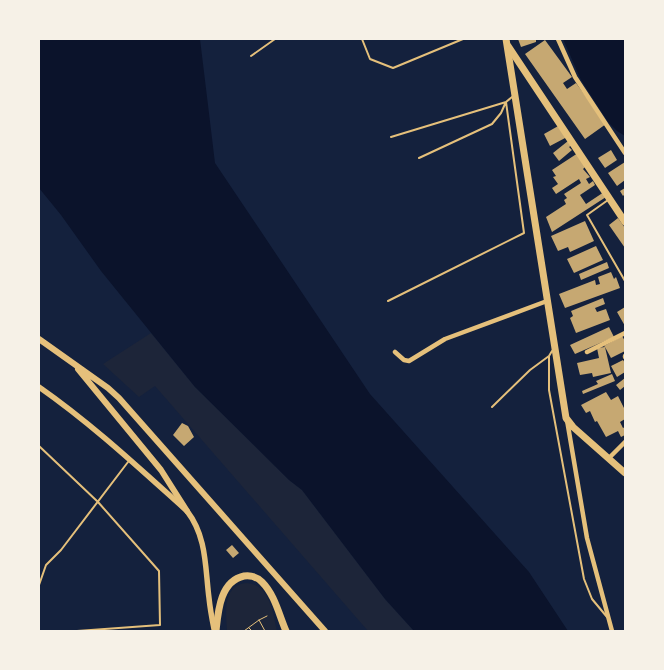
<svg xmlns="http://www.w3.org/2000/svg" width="664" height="670" font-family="Roboto,sans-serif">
  <rect width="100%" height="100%" fill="#14213d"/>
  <path fill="#1d2539" d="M151,333L195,387L289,480L302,490L385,599L414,631H368L155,386L139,397L103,364Z
    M246,583C270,584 273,613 277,631H227C226,613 222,586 246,583Z"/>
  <path fill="#0b132b" d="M39,39H200L215,163L370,394L529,572L568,631H414L385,599L302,490L289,480L195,387L101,271L61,215L39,188Z
    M563,39H625V136L617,131L608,122L581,80Z"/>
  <path fill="#c6a872" d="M518,39H540L536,40V42L521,47Z
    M545,40L572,77L563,83L567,89L576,83L606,124L585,139L525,54Z
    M560,125L567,137L550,146L544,134Z
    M568,141L572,145L569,147L572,150L559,161L553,153Z
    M611,150L617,160L605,168L598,158Z
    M578,153L586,166L583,169L590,177L586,179L589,184L593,181L595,185L580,195L586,204L604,192L606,197L552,232L546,217L566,204L564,200L567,198L564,194L581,183L579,179L556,194L552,188L558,184L553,177L556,176L552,170Z
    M625,162V180L617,186L608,173Z
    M625,188V194L623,196L620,191Z
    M618,218L625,228V248L609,225Z
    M585,221L594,241L570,252L568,247L558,251L551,236Z
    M596,246L603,260L574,273L567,259Z
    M607,262L609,268L581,280L579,274Z
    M611,272L614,279L616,277L620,288L565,308L559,294L595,280L596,285L600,284L598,277Z
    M603,298L605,304L595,308L597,312L606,309L610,320L576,333L570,318L573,316L571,311Z
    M625,307V326L617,312Z
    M609,327L614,337L575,354L570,345Z
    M622,336L625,341V351L611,358L605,347L611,373L593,377L592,373L580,375L577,363L599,358L597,348L605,347L604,346Z
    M623,360L625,363V372L617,377L611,366Z
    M612,374L615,381L583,394L582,391L598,384L596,381Z
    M625,378V386L620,390L616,385Z
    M606,392L611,400L618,396L625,410V419L620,422L623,428L625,427V435L621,437L618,431L606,437L597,421L595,422L590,411L586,413L581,405Z
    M182,423L188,426L194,437L184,446L173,435Z
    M232,545L239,553L233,558L226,550Z"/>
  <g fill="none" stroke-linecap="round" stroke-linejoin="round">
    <path stroke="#e5c07b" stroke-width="1" d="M259,620L265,631
      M249,628L252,631
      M244,631L259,620L267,616"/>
    <path stroke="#e5c07b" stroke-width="2" d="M362,39L370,59L393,68L463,39
      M251,56L275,39
      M391,137L506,102
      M419,158L492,124L501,113L505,104
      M608,200L587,215L625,281
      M388,301L524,233L506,102L512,97
      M552,351L549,356V390L584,579L592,599L607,617
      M492,407L530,370L549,356
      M39,446L98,502L159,571L160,625L77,631
      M39,585L46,565L61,550L128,462"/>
    <path stroke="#e5c07b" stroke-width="4.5" d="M558,39L575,77L625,153
      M395,352L404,360L409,361L445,339L547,301
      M587,352L625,333
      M625,356V357
      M567,420L587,538L612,631
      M609,458L625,442"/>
    <path stroke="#e5c07b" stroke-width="5.5" d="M39,387C92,424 139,468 187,511C207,537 205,567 209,598C210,608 212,619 214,629"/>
    <path stroke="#e5c07b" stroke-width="6" d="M39,339L108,388L119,398L325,631
      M78,369L161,470L187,511"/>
    <path stroke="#e5c07b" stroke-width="7" d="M508,46L625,222
      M216,631C218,612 220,581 244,576C251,575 257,577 262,582C275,595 279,615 286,631"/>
    <path stroke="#e5c07b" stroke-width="7" d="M506,39L566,418L573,427L625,473"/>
  </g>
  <rect width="664" height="670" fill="none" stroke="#f6f1e7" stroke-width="80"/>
</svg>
